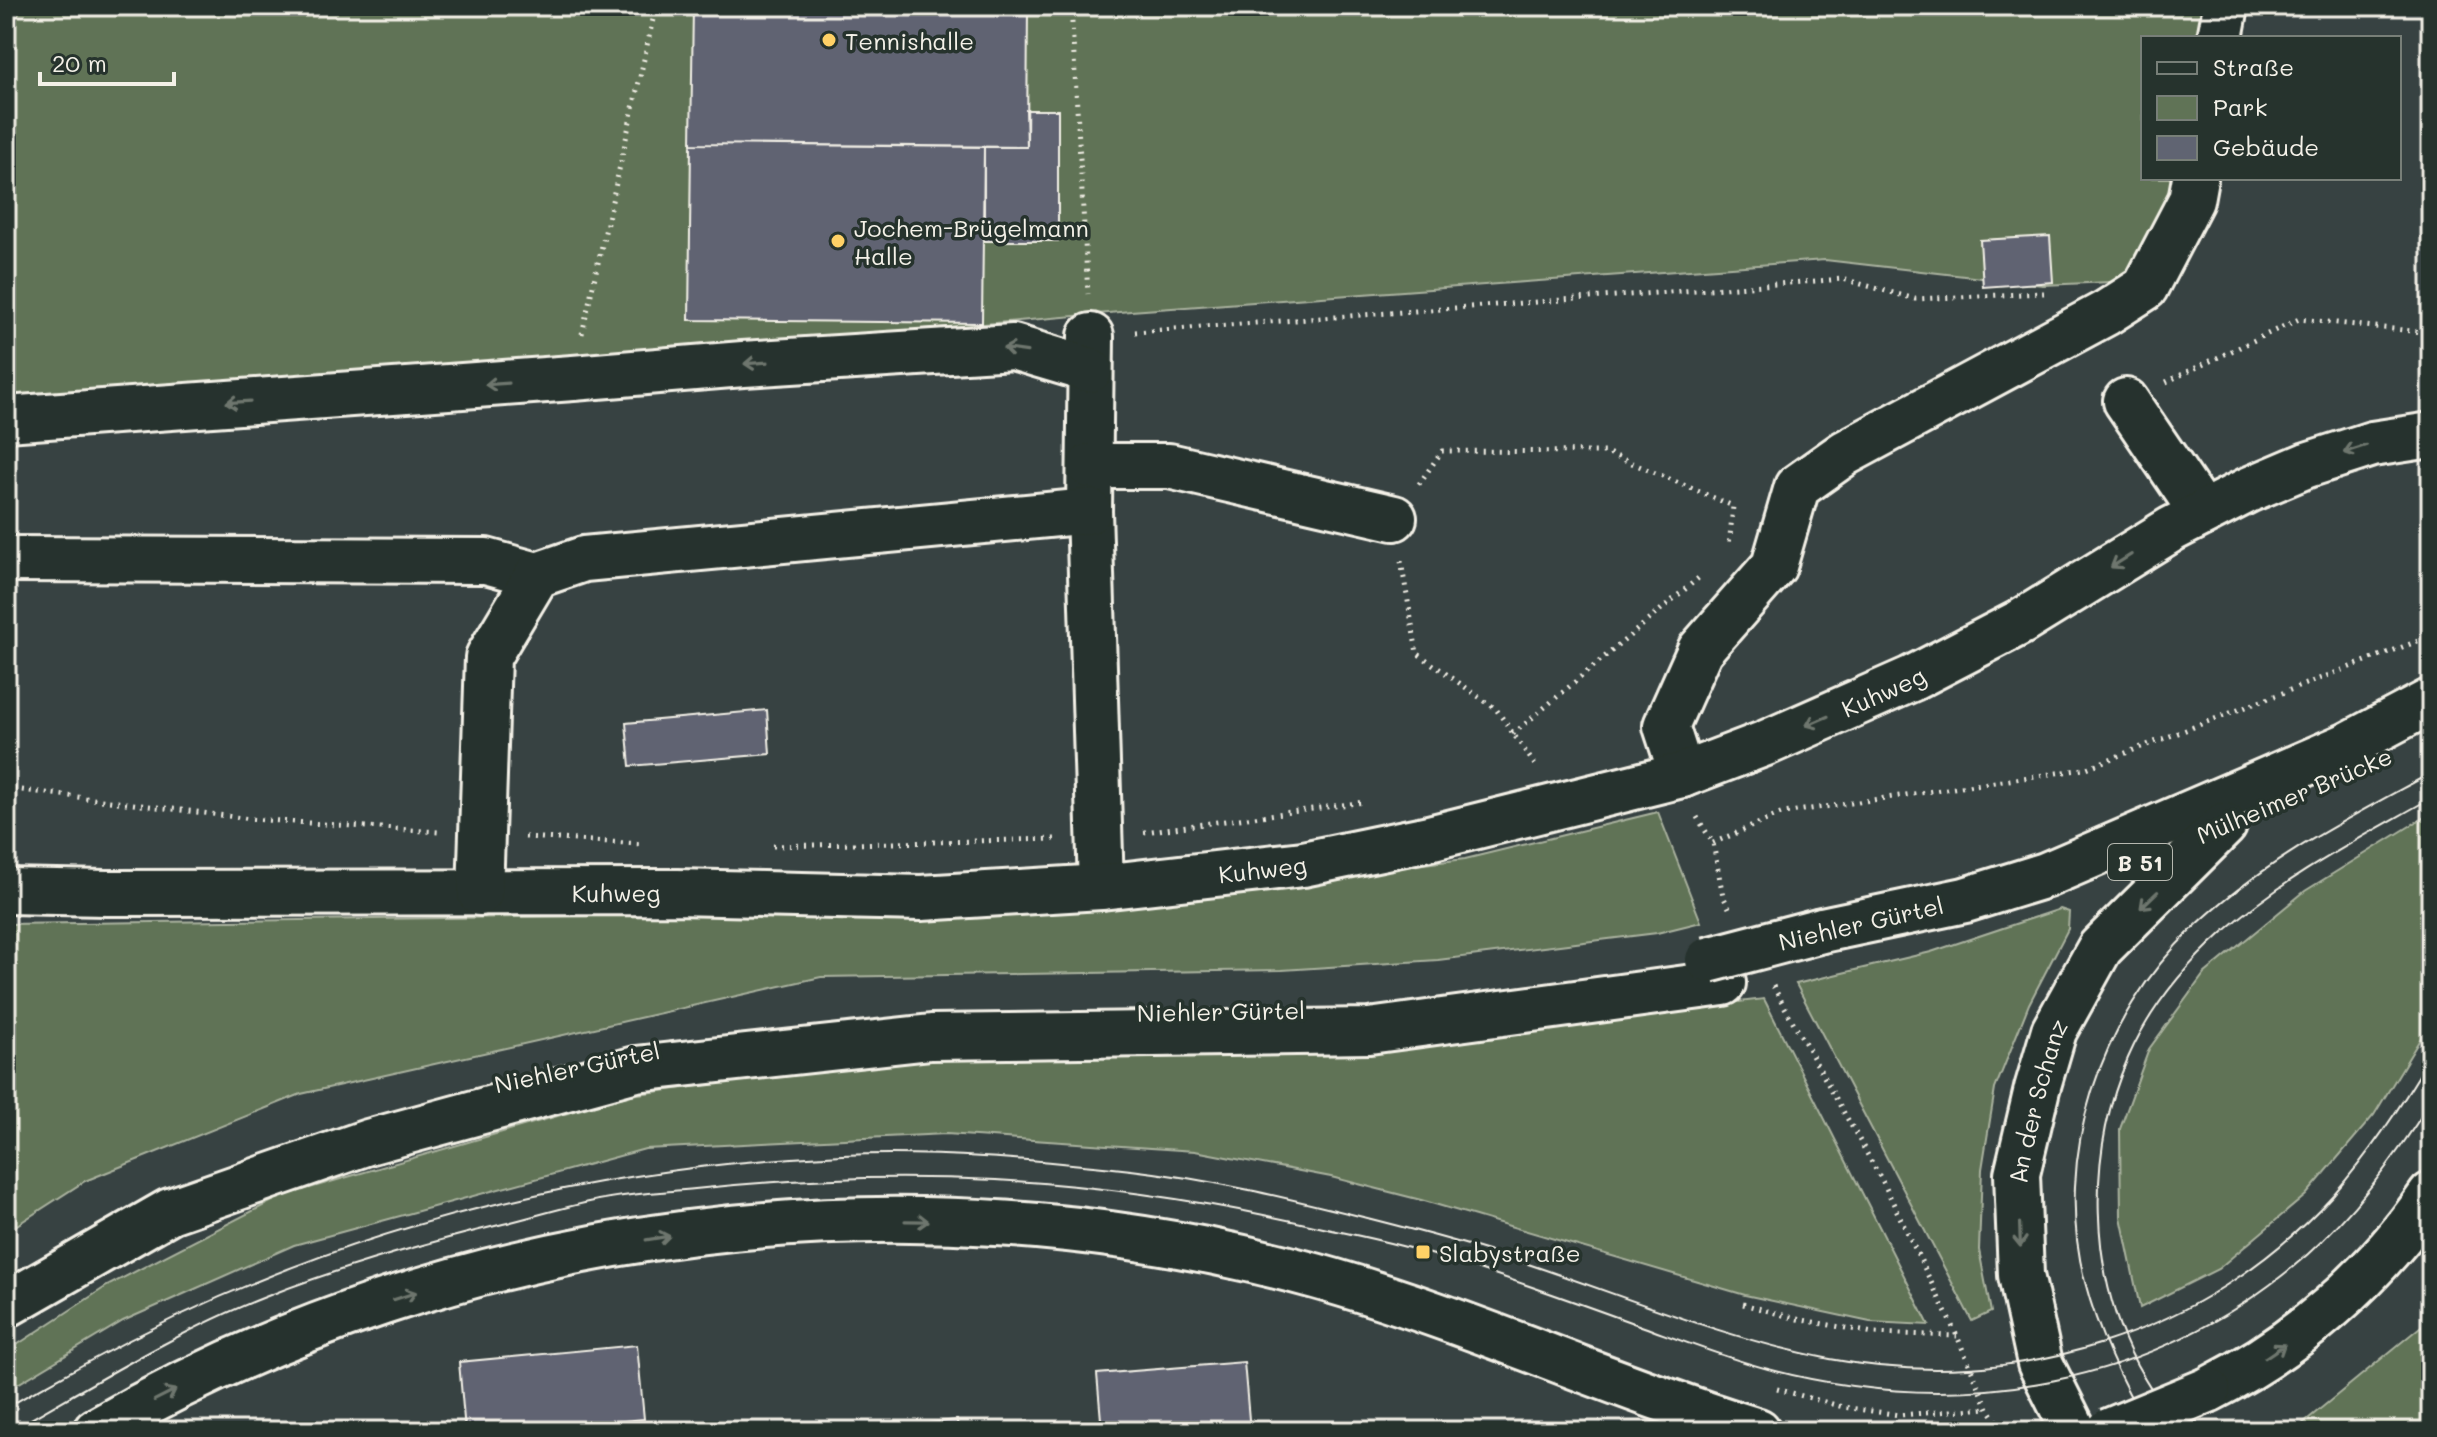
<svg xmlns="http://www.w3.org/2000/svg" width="2437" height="1437" font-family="Mali,sans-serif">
  <rect width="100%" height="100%" fill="#374242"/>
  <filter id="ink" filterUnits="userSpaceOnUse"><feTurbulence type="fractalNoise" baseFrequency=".0125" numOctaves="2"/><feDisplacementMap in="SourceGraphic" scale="16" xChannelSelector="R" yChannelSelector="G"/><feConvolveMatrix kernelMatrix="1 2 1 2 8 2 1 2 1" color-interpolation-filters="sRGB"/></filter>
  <g filter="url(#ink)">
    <path fill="#607356" stroke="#aab29f" stroke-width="2" d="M6,6H2212L2206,38H2143V178H2179L2133,281L2043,285L1825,260L1131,311L575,360L6,406Z
      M1658,812L1701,922L1657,933L1438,960L1282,970L821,977L301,1094L85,1181L6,1232V924L1041,910L1465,859Z
      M2431,813V1021L2374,1115L2306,1195L2218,1269L2140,1308L2121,1217L2120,1129L2149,1049L2204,974L2305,891Z
      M2060,909L2069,912L2068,929L2029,1004L1995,1089L1982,1169L1979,1250L1991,1312L1972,1321L1796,984L1931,952Z
      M1764,999L1929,1325L1870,1322L1745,1295L1421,1200L1331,1177L1195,1151L946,1134L645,1149L294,1245L123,1321L6,1391V1352L107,1286L282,1196L630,1095L934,1055L1396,1042Z
      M2431,1318V1431H2306L2303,1423Z"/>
    <path fill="#606472" stroke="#f4f1e8" stroke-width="2" d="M693,6H1028L1027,147L691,144Z
      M1026,110H1058V241H984V147H1027Z
      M691,144L984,147L982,323L689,320Z
      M2050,236L2053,282L1983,287L1980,240Z
      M767,710L770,754L630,766L626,723Z
      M637,1345L644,1419L523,1431H465L459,1362Z
      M1244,1362L1250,1431H1102L1097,1374Z
      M957,1420L958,1431H889L888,1427Z
      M1466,1424L1467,1431H1390Z"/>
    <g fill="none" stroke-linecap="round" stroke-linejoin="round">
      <g stroke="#f4f1e8" stroke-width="50">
        <g id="minor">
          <path d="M2220,38L2226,6"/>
          <path d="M1091,336L1089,511L1101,887"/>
          <path d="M2126,401L2202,513"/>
          <path d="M6,419L573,378L743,364L1013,347L1090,370"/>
          <path d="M1090,466H1169L1394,518"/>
          <path d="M6,559L486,561L537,575"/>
          <path d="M1682,775L1666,726L1700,650L1774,566L1797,487L1845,453L2106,313L2145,288L2191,200L2195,178"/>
          <path id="s1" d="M6,891L107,893L677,892L921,898L1101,887L1303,864L1429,838L1682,775L1766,743L1911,679L2021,622L2172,529L2248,490L2307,465L2372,444L2431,435"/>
          <path d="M480,893L488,657L537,575L584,559L1089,511"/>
        </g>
      </g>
      <g stroke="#f4f1e8" stroke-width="50">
        <g id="major">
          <path d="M1822,930L1965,900L2046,875L2346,746L2431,701"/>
          <path d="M6,1305L170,1211L368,1142L636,1069L931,1037L1369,1031L1723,983"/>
          <path d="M2208,1390C2297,1345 2374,1278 2431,1195"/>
          <path d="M96,1431C458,1221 911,1164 1315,1276C1466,1318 1608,1385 1758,1431"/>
          <path id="s2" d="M2074,1431L2040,1363L2021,1275L2017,1174L2037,1089L2054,1031L2100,948L2224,825"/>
        </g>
      </g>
      <path stroke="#f4f1e8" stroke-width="5" stroke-dasharray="2 6" stroke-linecap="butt" d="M1071,6L1088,294
        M1135,332L1843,279L1915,299L2044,293
        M582,334L656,6
        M2166,382L2299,319L2431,333
        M1419,484L1442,451L1606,452L1733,506L1729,546
        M1401,561L1417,653L1496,709L1535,765
        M1513,734L1702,575
        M6,788L251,819L439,832
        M1697,817L1713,843L1723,896L1729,908
        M1144,832L1364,802
        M525,837L643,844
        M1713,843L1783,813L2084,769L2431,636
        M773,846L1055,839
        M1773,986L1884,1184L1957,1336L1988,1408L2004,1431
        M1743,1304L1797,1319L1873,1333L1957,1336
        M1777,1389L1843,1407L1900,1415L1988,1408"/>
      <use href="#minor" stroke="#26332d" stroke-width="44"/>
      <use href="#major" stroke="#26332d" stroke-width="44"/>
      <path stroke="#f4f1e8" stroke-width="2" d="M6,1408C32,1392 59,1378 86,1363C320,1234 575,1168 842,1155C938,1151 1036,1160 1131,1170C1210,1179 1287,1198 1363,1217C1414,1230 1466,1243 1516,1260C1620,1294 1721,1338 1830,1359C2015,1394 2205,1336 2333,1195C2371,1152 2402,1105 2431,1055
        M10,1431C93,1384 176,1332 265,1297C343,1266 422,1244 503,1224C536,1216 570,1205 604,1199C634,1193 665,1192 695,1189C795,1178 896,1175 996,1180C1110,1186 1222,1204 1332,1230C1366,1237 1401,1245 1434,1255C1505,1276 1575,1302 1644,1327C1685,1342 1726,1358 1768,1369C1960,1420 2157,1387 2308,1254C2357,1210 2396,1157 2431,1101
        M2150,1431C2122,1384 2099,1336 2085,1282C2052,1156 2101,1016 2193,928C2261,862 2349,818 2431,773
        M2180,1431C2165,1410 2150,1388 2137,1365C2089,1273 2086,1153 2128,1058C2149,1010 2183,968 2222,933C2284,877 2359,839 2431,798"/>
      <g stroke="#f4f1e8" stroke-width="50" stroke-linecap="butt">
        <path id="major-bridge" d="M1708,960L1822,930
          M2109,1431L2208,1390"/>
      </g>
      <use href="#major-bridge" stroke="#26332d" stroke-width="44"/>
    </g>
    <defs><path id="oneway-shaft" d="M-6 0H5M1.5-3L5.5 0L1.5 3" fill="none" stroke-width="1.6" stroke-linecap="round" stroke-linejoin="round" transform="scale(2)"/></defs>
    <g stroke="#6e766e">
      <use href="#oneway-shaft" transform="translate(1015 350) rotate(-172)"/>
      <use href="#oneway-shaft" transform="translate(756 363) rotate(176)"/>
      <use href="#oneway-shaft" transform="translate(497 384) rotate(176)"/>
      <use href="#oneway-shaft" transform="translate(238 402) rotate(176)"/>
      <use href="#oneway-shaft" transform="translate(2355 449) rotate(162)"/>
      <use href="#oneway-shaft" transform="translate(2121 561) rotate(148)"/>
      <use href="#oneway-shaft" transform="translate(1817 721) rotate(157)"/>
      <use href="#oneway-shaft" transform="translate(2149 900) rotate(136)"/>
      <use href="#oneway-shaft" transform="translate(917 1221) rotate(1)"/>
      <use href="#oneway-shaft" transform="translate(2020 1235) rotate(88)"/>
      <use href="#oneway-shaft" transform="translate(658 1238) rotate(-9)"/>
      <use href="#oneway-shaft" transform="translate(405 1296) rotate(-18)"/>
      <use href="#oneway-shaft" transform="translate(2275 1351) rotate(-34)"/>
      <use href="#oneway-shaft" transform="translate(165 1395) rotate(-27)"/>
    </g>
  </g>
  <g fill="#ffd166" stroke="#26332d" stroke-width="3">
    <circle cx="829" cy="40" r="8"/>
    <circle cx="838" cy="241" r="8"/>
    <rect x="1415" y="1244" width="16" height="16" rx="4"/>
  </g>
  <g text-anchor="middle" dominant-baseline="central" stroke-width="7" stroke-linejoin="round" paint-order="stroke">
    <rect fill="#26332d" stroke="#b6b8b0" stroke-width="2" x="2108" y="844" width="64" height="36" rx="6"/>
    <g font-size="22" font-weight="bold" fill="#f4f1e8">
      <text x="2140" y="862">B 51</text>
    </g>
    <g font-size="24" fill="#f4f1e8" stroke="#26332d" text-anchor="start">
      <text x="845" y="40">Tennishalle</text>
      <text x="854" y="227">Jochem-Brügelmann<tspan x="854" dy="28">Halle</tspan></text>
      <text x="1439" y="1252">Slabystraße</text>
    </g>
    <g font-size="24" fill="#f4f1e8" stroke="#26332d">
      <text stroke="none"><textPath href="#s1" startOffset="1906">Kuhweg</textPath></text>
      <text transform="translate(2294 795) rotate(-23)">Mülheimer Brücke</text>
      <text stroke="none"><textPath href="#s1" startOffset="1258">Kuhweg</textPath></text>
      <text stroke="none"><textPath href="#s1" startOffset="610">Kuhweg</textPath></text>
      <text transform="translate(1861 923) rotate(-13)">Niehler Gürtel</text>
      <text transform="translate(1221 1011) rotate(-1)">Niehler Gürtel</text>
      <text transform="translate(577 1067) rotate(-12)">Niehler Gürtel</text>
      <text stroke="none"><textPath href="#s2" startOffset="342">An der Schanz</textPath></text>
    </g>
  </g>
  <rect width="2437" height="1437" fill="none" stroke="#26332d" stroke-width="32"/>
  <rect x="16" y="16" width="2405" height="1405" fill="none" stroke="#f4f1e8" stroke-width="3" filter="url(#ink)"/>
  <rect x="2141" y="36" width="260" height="144" fill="#26332d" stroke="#787f78" stroke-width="2"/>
  <rect x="2157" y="62" width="40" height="12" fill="#26332d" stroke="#787f78" stroke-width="2"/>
  <text x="2213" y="76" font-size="24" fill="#f4f1e8">Straße</text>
  <rect x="2157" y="96" width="40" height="24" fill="#607356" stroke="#787f78" stroke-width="2"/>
  <text x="2213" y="116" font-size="24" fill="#f4f1e8">Park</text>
  <rect x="2157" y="136" width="40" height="24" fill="#606472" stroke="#787f78" stroke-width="2"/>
  <text x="2213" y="156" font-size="24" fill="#f4f1e8">Gebäude</text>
  <path d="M40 72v12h134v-12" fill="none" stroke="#f4f1e8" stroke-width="4"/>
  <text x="52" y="72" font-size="24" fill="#f4f1e8" stroke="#26332d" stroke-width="6" paint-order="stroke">20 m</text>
</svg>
